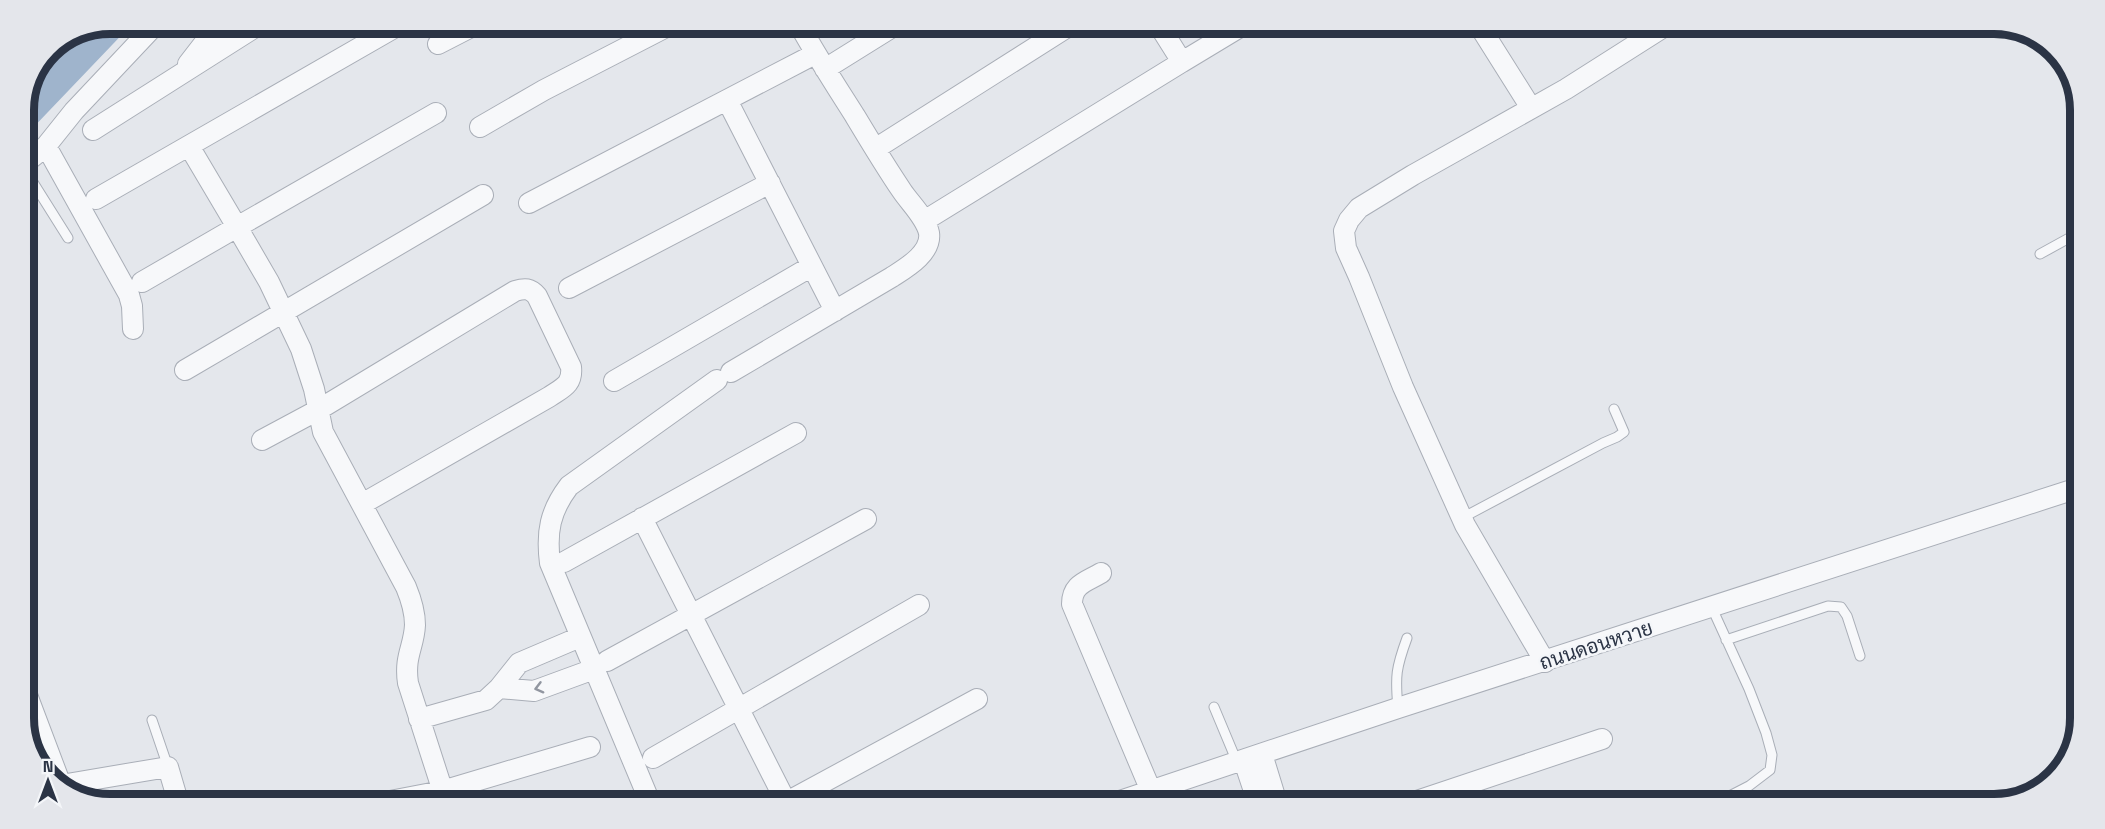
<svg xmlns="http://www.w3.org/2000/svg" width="2105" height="829" font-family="'Space Grotesk',Sarabun,sans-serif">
  <rect width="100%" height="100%" fill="#e4e7ec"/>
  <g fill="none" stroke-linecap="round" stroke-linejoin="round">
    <path stroke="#9fb4cc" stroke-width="32" d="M24,114L110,24"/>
    <g stroke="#a9aeb7" stroke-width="11">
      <path id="service" d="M24,168L68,238
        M2040,254L2080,232
        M1462,518L1603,443L1617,437L1624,432L1614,409
        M1712,608L1749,689L1766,733L1772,755L1770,770L1749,786L1714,804
        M1726,640L1828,606L1841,607L1847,616L1860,656
        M1214,707L1237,762
        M1398,708C1395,676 1396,668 1407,638
        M152,720L168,767"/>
    </g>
    <g stroke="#a9aeb7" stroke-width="22">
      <path id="minor" d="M1160,27L1182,62L1240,27
        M1480,27L1531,108
        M438,44L475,25
        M188,64L219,24
        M825,69L894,26
        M727,100L835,311
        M480,127L544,90L670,25
        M93,130L260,24
        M46,146L129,295L132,306L133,329
        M189,146L237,227L436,113
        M875,149L1069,26
        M24,164L46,146L74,111L156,24
        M96,199L392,29
        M529,203L815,54
        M924,221L1182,62
        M142,282L237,227L269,282L301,349L314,389L323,432L406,587C411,599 415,611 415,625C414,647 404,656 408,683L446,801
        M569,288L770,183
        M185,370L483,195
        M731,372L892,277C906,268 932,253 929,233C926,218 910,203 902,191C885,166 870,141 855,116C836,86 817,57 800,26
        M614,381L812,266
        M262,440L318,410L515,291C525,288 530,288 537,296L571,367C573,385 562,388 549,397L362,504
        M642,518L786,802
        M564,562L796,433
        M1101,573C1086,582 1072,584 1072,604L1151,791
        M580,637L519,663L499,688L534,691L594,669
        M607,661L866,519
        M1545,662L1465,525L1403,387L1359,277L1346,248L1344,231L1349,220L1359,208L1413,175L1566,89L1662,28
        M24,687L61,785
        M419,719L486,700L499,688
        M1262,754L1277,803
        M653,758L919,605
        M1244,761L1258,803
        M61,785L168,767L178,801
        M390,801L442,791L590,747
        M650,802L550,563C546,532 550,511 569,486L717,380
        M787,802L977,699
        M1114,803L1398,708L2078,488
        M1408,804L1602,739"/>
    </g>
    <use href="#service" stroke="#f7f8fa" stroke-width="9"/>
    <use href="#minor" stroke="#f7f8fa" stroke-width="20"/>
  </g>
  <defs><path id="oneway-chevron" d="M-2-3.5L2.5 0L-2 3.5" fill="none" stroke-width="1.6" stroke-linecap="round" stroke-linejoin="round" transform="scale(1.5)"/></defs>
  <use stroke="#9196a0" href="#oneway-chevron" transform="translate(539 688) rotate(165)"/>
  <g text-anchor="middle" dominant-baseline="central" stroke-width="5" stroke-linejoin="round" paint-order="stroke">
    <g font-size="20" fill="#2b3445" stroke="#f4f6f9">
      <text transform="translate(1596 645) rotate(-18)">ถนนดอนหวาย</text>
    </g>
  </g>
  <path d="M0 0H2105V829H0ZM110 34H1994A76 76 0 0 1 2070 110V718A76 76 0 0 1 1994 794H110A76 76 0 0 1 34 718V110A76 76 0 0 1 110 34Z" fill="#e4e6eb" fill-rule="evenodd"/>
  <path fill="none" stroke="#2b3445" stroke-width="8" d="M110 34H1994A76 76 0 0 1 2070 110V718A76 76 0 0 1 1994 794H110A76 76 0 0 1 34 718V110A76 76 0 0 1 110 34Z"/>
  <g transform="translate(48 781)" stroke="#f4f6f9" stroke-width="4.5" paint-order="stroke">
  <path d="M0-4.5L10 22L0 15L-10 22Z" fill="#2b3445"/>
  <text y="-9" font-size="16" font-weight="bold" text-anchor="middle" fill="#2b3445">N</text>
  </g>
</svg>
